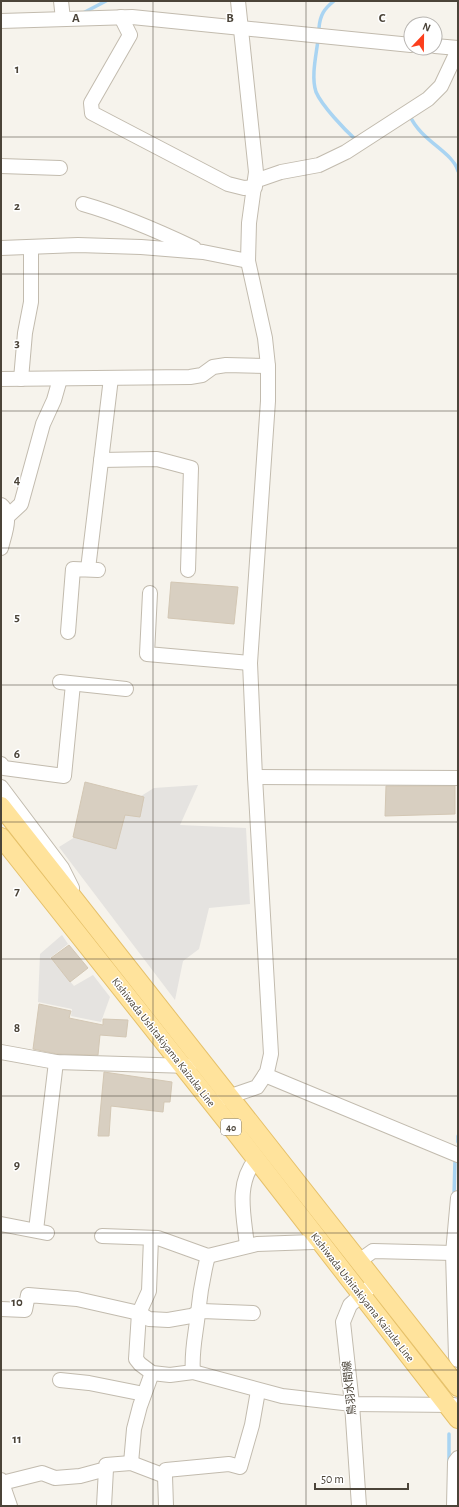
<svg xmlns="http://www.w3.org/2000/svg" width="459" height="1507" font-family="'Alegreya Sans','Noto Sans JP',sans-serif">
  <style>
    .parking { fill: #e5e3e0 }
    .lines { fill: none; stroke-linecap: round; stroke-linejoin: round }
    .stream { stroke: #a9d4f2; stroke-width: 3.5 }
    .building { fill: #d8cfc1; stroke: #d3c7b4 }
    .minor-casing { stroke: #c2bbae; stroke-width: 16 }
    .major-casing { stroke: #e6c16a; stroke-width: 20 }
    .minor { stroke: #fff; stroke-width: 14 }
    .major { stroke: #ffe39c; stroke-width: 18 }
    .grid { fill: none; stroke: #4b4439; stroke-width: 1; stroke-opacity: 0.55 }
    .labels { text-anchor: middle; stroke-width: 3; stroke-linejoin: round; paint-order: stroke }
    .shield { fill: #fff; stroke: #817c74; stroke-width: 1 }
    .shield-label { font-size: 10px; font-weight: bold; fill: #4b4439 }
    .street-label { font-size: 11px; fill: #4b4439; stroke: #fff }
    .grid-label { font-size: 13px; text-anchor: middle; font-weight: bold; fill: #4b4439; stroke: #fff; stroke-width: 3; stroke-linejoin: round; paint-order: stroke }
  </style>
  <rect width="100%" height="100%" fill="#f6f3ec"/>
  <g class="parking">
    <path d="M198 785 180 825 246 828 250 904 209 908 199 949 183 961 175 1000 59 847 154 788Z"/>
    <path d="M62 935 68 944 50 958 74 986 93 975 110 997 101 1022 71 1016 72 1009 38 1002 40 954Z"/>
  </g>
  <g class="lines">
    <g class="stream">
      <path d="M83 13 106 1"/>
      <path d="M319 28C320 15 324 9 334 1"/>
      <path d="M318 40C316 56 311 77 316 92 322 106 345 130 356 140L358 138"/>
      <path d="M408 116H410C421 141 453 152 458 171"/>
      <path d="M458 1142V1136"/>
      <path d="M454 1196 455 1160"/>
      <path d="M449 1434V1463"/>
    </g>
  </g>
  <g class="building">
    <path d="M171 582 238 587 234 624 168 618Z"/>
    <path d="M85 782 144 797 140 817 125 815 116 849 73 837Z"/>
    <path d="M386 786H455V814L385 816Z"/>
    <path d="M69 945 88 968 70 982 51 958Z"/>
    <path d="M39 1004 71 1011 69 1018 103 1025V1019L128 1020 126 1037 100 1035 98 1055 57 1054 33 1049Z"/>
    <path d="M104 1072 172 1082 170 1102H164L163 1112 111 1106 109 1136H98Z"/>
  </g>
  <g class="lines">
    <g class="minor-casing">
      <g id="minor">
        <path d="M61 1 63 19"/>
        <path d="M121 17 130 35 91 103 92 113 228 184 244 188 255 187"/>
        <path d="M1 21 132 17 411 45"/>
        <path d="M435 46 458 48"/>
        <path d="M1 166 60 168"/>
        <path d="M255 181 281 172 319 165 346 152 428 99 441 86 458 50"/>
        <path d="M83 204C122 215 158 231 194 248"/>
        <path d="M1 248 78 245 141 247 203 252 248 261"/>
        <path d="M1 379 190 377 202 375 213 367 226 365 268 366"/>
        <path d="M21 379 25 333 31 302V247"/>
        <path d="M101 460 157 459 191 468 188 570"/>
        <path d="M1 505C13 515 4 535 1 548"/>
        <path d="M8 516 21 504 43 424 54 400 60 379"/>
        <path d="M88 569 111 378"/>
        <path d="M150 593 147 654 250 663"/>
        <path d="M68 632 73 569 98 570"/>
        <path d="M60 682 126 689"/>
        <path d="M1 764 4 768 64 776 73 684"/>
        <path d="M255 777 458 778"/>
        <path d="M1 787 62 868 72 888"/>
        <path d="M1 1052 56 1062 190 1066"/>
        <path d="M265 1075 458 1155"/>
        <path d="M222 1099 257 1087 267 1072 271 1054 255 777 250 663 268 401V366L265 338 248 261 249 223 256 172 238 1"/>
        <path d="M458 1198 453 1253 456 1357 458 1360"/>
        <path d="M1 1224 47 1233"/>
        <path d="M36 1230 56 1062"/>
        <path d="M102 1236 158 1238 208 1256 257 1244 313 1242 319 1240"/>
        <path d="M151 1238 149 1291 139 1313 136 1359 140 1364 152 1373 170 1375 193 1372 282 1396 352 1404 454 1405"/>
        <path d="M247 1246C244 1215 235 1185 256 1159"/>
        <path d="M359 1261 373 1251 453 1253"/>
        <path d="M1 1309 25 1310 28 1295 77 1299 139 1313 149 1319 168 1320 191 1316 202 1311 253 1313"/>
        <path d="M193 1372C191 1352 196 1333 198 1313 200 1293 203 1275 208 1256"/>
        <path d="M60 1380 89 1383 144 1394"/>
        <path d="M131 1463 134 1429 140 1406 152 1373"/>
        <path d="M165 1476 166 1506"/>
        <path d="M1 1480 10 1506"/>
        <path d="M2 1483 42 1473 55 1478 80 1476 106 1469V1465L131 1463 165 1476 166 1470 229 1464 240 1467 252 1425 258 1391"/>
        <path d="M104 1506 106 1469"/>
        <path d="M359 1506 352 1404 343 1322 350 1305 369 1288"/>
        <path d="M454 1506 455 1462 458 1458"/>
      </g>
    </g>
    <g class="major-casing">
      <g id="major">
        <path d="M1 806 458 1387"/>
        <path d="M1 837 235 1132 458 1419"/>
      </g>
    </g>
    <use href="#minor" class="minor"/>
    <use href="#major" class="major"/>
  </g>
  <path class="grid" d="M153 1V1506M306 1V1506M1 137H458M1 274H458M1 411H458M1 548H458M1 685H458M1 822H458M1 959H458M1 1096H458M1 1233H458M1 1370H458"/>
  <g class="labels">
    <rect class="shield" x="221" y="1119" width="20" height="16" rx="3"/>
    <g class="shield-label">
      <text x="231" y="1131">40</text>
    </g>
    <g class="street-label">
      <text transform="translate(164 1042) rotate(52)" y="4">Kishiwada Ushitakiyama Kaizuka Line</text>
      <text transform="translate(363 1297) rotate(52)" y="4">Kishiwada Ushitakiyama Kaizuka Line</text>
      <text transform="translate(349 1388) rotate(-96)" y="4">鳥羽水間線</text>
    </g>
  </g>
  <g class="grid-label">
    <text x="76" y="22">A</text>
    <text x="230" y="22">B</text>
    <text x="382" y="22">C</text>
    <text x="17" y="73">1</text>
    <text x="17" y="210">2</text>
    <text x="17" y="347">3</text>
    <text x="17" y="484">4</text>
    <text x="17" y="621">5</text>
    <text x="17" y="758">6</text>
    <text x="17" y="895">7</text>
    <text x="17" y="1032">8</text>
    <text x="17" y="1169">9</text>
    <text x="17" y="1306">10</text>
    <text x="17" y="1443">11</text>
  </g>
  <rect width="459" height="1507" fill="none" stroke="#4b4439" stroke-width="4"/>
  <g transform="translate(423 36) rotate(22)"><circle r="19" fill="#ffffff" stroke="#b7b4b0"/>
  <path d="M0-3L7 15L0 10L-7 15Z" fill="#fc3f1d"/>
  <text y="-6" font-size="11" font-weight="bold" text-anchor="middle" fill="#4b4439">N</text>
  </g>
  <path d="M315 1483v6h93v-6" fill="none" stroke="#4b4439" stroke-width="2"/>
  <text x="321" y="1483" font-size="12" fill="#4b4439" stroke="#ffffff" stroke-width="3" paint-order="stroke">50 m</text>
</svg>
